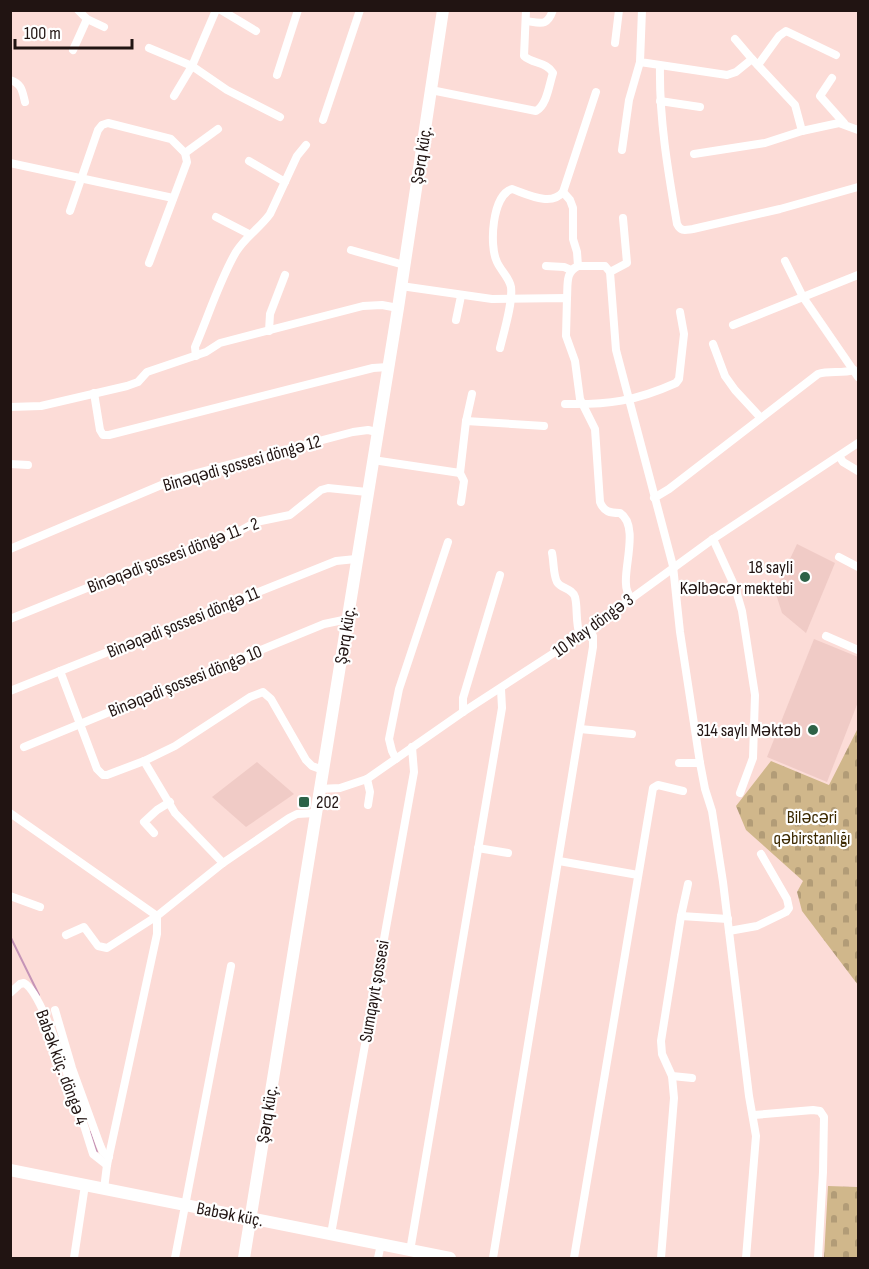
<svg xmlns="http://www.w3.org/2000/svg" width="869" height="1269" font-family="'Sofia Sans Condensed',sans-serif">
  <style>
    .built { fill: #f0cbc6 }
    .cemetery { fill: url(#cemetery-stones) }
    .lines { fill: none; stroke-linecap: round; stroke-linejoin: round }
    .stream { stroke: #c594b7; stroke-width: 2 }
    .street { stroke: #fff; stroke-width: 8 }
    .secondary { stroke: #fff; stroke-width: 12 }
    .poi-dot { fill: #2d6247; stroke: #fff; stroke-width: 2 }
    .labels { text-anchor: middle; stroke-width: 4.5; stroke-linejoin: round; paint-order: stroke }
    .street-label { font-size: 18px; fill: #211412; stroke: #fff }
    .poi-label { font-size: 18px; fill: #211412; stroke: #fff; text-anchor: end }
    .park-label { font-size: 18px; fill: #3c2900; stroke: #fff }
  </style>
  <defs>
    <pattern id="cemetery-stones" width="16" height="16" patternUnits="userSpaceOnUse" patternTransform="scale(1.5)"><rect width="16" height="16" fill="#d0b78b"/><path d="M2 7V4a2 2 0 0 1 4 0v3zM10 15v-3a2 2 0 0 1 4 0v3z" fill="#b29c77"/></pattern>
  </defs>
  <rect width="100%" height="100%" fill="#fcdcd7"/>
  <g class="built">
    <path d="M797 544 835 563 806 633 782 613 775 591Z"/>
    <path d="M814 639 858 657V702L827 782 767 757Z"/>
    <path d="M257 762 294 794 246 827 212 797Z"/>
  </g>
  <g class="cemetery">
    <path d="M858 728V985L802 911 797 892 803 881 746 830 736 806 771 761 829 785Z"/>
    <path d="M858 1105V1258H824L828 1186 857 1187Z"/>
  </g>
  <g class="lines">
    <g class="stream">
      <path d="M10 936 39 995"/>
      <path d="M90 1132 97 1152"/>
    </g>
    <g class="street">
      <path d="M221 10 256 31"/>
      <path d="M642 10 640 62 727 75 736 72 752 59 795 105 802 131 839 123 858 130"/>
      <path d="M87 19 104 27"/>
      <path d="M526 21C541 23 547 27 553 10"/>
      <path d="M735 39 752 59"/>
      <path d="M615 43 619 10"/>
      <path d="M149 48 192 66 227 90 280 117"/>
      <path d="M73 50 87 19 78 10"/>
      <path d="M758 65 779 36 786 31 836 55"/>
      <path d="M660 66C659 119 668 171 677 224 681 232 685 230 693 229L780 209 858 187"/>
      <path d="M277 75 298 10"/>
      <path d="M832 78 820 96 844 123"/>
      <path d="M10 80C22 84 22 90 25 102"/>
      <path d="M431 90 536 111C547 105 549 85 553 73 547 62 533 64 524 56L526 10"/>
      <path d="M174 96 192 66 216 10"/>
      <path d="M660 101 700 107"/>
      <path d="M323 120 360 10"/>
      <path d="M622 150 629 100 640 62"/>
      <path d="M185 153 218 129"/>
      <path d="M694 154 765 143 802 131"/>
      <path d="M249 161 285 182"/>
      <path d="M10 163 173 198"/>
      <path d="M563 192 570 200 573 208V239L577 252 578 266H605L610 272 616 350 673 566 680 632 700 763 705 789 712 811 723 882 749 1096 756 1136 746 1258"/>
      <path d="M70 211 98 130 102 125 108 123 171 139 185 153 187 162 149 263"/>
      <path d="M216 217 249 234"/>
      <path d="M351 250 404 265"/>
      <path d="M785 261 803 297 858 377"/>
      <path d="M546 266 564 267 571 270"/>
      <path d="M610 272 627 263 623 218"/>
      <path d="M401 286 492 299 567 298 566 336 575 361 580 399 595 429 600 502C604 512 610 513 620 513 639 525 624 566 626 584 626 589 628 594 631 598"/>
      <path d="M567 298C568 285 565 272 578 266"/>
      <path d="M456 320 461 296"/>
      <path d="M733 325 858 275"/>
      <path d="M269 331 270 314 285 275"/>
      <path d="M713 344 725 376 735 390 760 417"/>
      <path d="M500 348C504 331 513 303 511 287 509 277 501 271 497 262 489 246 492 195 512 189 527 194 551 207 563 192L596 92"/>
      <path d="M196 356 195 347C208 317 220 279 236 252 245 237 260 228 270 214L297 156 306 145"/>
      <path d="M94 393 100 430 103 435H109L373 368 388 367"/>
      <path d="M565 404C608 405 636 401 676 383L679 379 684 334 680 312"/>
      <path d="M10 407 41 406 127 386 138 382 147 372 206 352 220 343 363 306 382 305 398 308"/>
      <path d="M466 421 472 394"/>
      <path d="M839 456 843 462 858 471"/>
      <path d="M373 460 460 473 466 421 544 426"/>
      <path d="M10 464 28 465"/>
      <path d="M460 473 464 481 461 502"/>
      <path d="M654 498 669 489 818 374C829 370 842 374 854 370"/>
      <path d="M713 539 735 587 742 611 755 695 753 758 740 793"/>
      <path d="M10 549 178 478 353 432 368 430 377 432"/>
      <path d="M552 553C554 562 553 574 557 582 561 589 572 588 575 597 578 609 575 621 580 636"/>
      <path d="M839 557 858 567"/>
      <path d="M10 619 144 565 238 532 256 522 290 515 321 490 328 488 367 492"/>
      <path d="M826 636 858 650"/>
      <path d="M60 671 97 769 103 775H107L144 761 175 746 250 697 263 692 271 699 306 760 312 766 323 770"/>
      <path d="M10 691 336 561 356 559"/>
      <path d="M463 712V698L500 575"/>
      <path d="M580 729 632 734"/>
      <path d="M24 747 324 624 348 619"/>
      <path d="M396 759 392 751 389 739 399 689 448 542"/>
      <path d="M144 761 175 813 223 863"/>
      <path d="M679 763H700"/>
      <path d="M367 779 370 792 368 805"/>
      <path d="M319 789 340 788 367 779 463 712 580 636 713 539 858 443"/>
      <path d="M10 813 157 916 223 863 289 818 297 814 315 813"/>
      <path d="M154 833 144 822 157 810 170 802"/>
      <path d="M478 848 508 853"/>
      <path d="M559 861 638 875"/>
      <path d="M10 896 40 907"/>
      <path d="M681 916 688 884"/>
      <path d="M729 931 757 926 786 912 789 908 787 899 761 854"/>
      <path d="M66 935 84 927 98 946 107 948 157 916V934L107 1165 104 1189"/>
      <path d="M10 993 20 984 24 983C46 994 83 1124 93 1154L107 1165"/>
      <path d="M55 1010 72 1068 100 1145 103 1152 109 1157"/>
      <path d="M672 1076 692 1078"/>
      <path d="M754 1115 813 1110 820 1111 824 1117 823 1172 818 1258"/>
      <path d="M331 1234 414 772 412 747"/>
      <path d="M410 1251 502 708 501 689"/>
      <path d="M74 1258 85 1185"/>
      <path d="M175 1258 231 966"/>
      <path d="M378 1258 381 1244"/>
      <path d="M493 1258 593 647V636L590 629"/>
      <path d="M574 1258 653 788 658 785 683 791"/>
      <path d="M661 1258 674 1098 672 1076 662 1054 661 1041 681 916 728 919"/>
    </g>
    <g class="secondary">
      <path d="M10 1170 450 1258"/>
      <path d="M244 1258 398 308 443 10"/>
    </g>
  </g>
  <g class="poi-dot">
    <circle cx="805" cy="577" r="6"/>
    <circle cx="813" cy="730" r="6"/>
    <rect x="298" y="796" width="12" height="12" rx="3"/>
  </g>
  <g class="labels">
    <g class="street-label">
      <text transform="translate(421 155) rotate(-81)" y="6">Şərq küç.</text>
      <text transform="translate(242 463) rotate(-16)" y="6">Binəqədi şossesi döngə 12</text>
      <text transform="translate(173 555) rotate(-21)" y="6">Binəqədi şossesi döngə 11 - 2</text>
      <text transform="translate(183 622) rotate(-22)" y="6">Binəqədi şossesi döngə 11</text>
      <text transform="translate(593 625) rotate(-36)" y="6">10 May döngə 3</text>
      <text transform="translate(345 635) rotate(-81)" y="6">Şərq küç.</text>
      <text transform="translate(185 681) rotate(-22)" y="6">Binəqədi şossesi döngə 10</text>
      <text transform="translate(374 991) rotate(-80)" y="6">Sumqayıt şossesi</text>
      <text transform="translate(62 1067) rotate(70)" y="6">Babək küç. döngə 4</text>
      <text transform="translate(267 1114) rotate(-81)" y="6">Şərq küç.</text>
      <text transform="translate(230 1214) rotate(11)" y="6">Babək küç.</text>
    </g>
    <g class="poi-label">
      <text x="793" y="573">18 sayli<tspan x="793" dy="21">Kəlbəcər mektebi</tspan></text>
      <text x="801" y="736">314 saylı Məktəb</text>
      <text x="316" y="808" text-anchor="start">202</text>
    </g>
    <g class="park-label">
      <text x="812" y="823">Biləcəri<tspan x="812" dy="21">qəbirstanlığı</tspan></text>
    </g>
  </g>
  <rect width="869" height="1269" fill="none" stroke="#211412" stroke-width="24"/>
  <path d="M15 39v9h117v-9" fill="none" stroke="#211412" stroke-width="3"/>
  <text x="24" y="39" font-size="18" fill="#211412" stroke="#ffffff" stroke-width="4.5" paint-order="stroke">100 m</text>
</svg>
